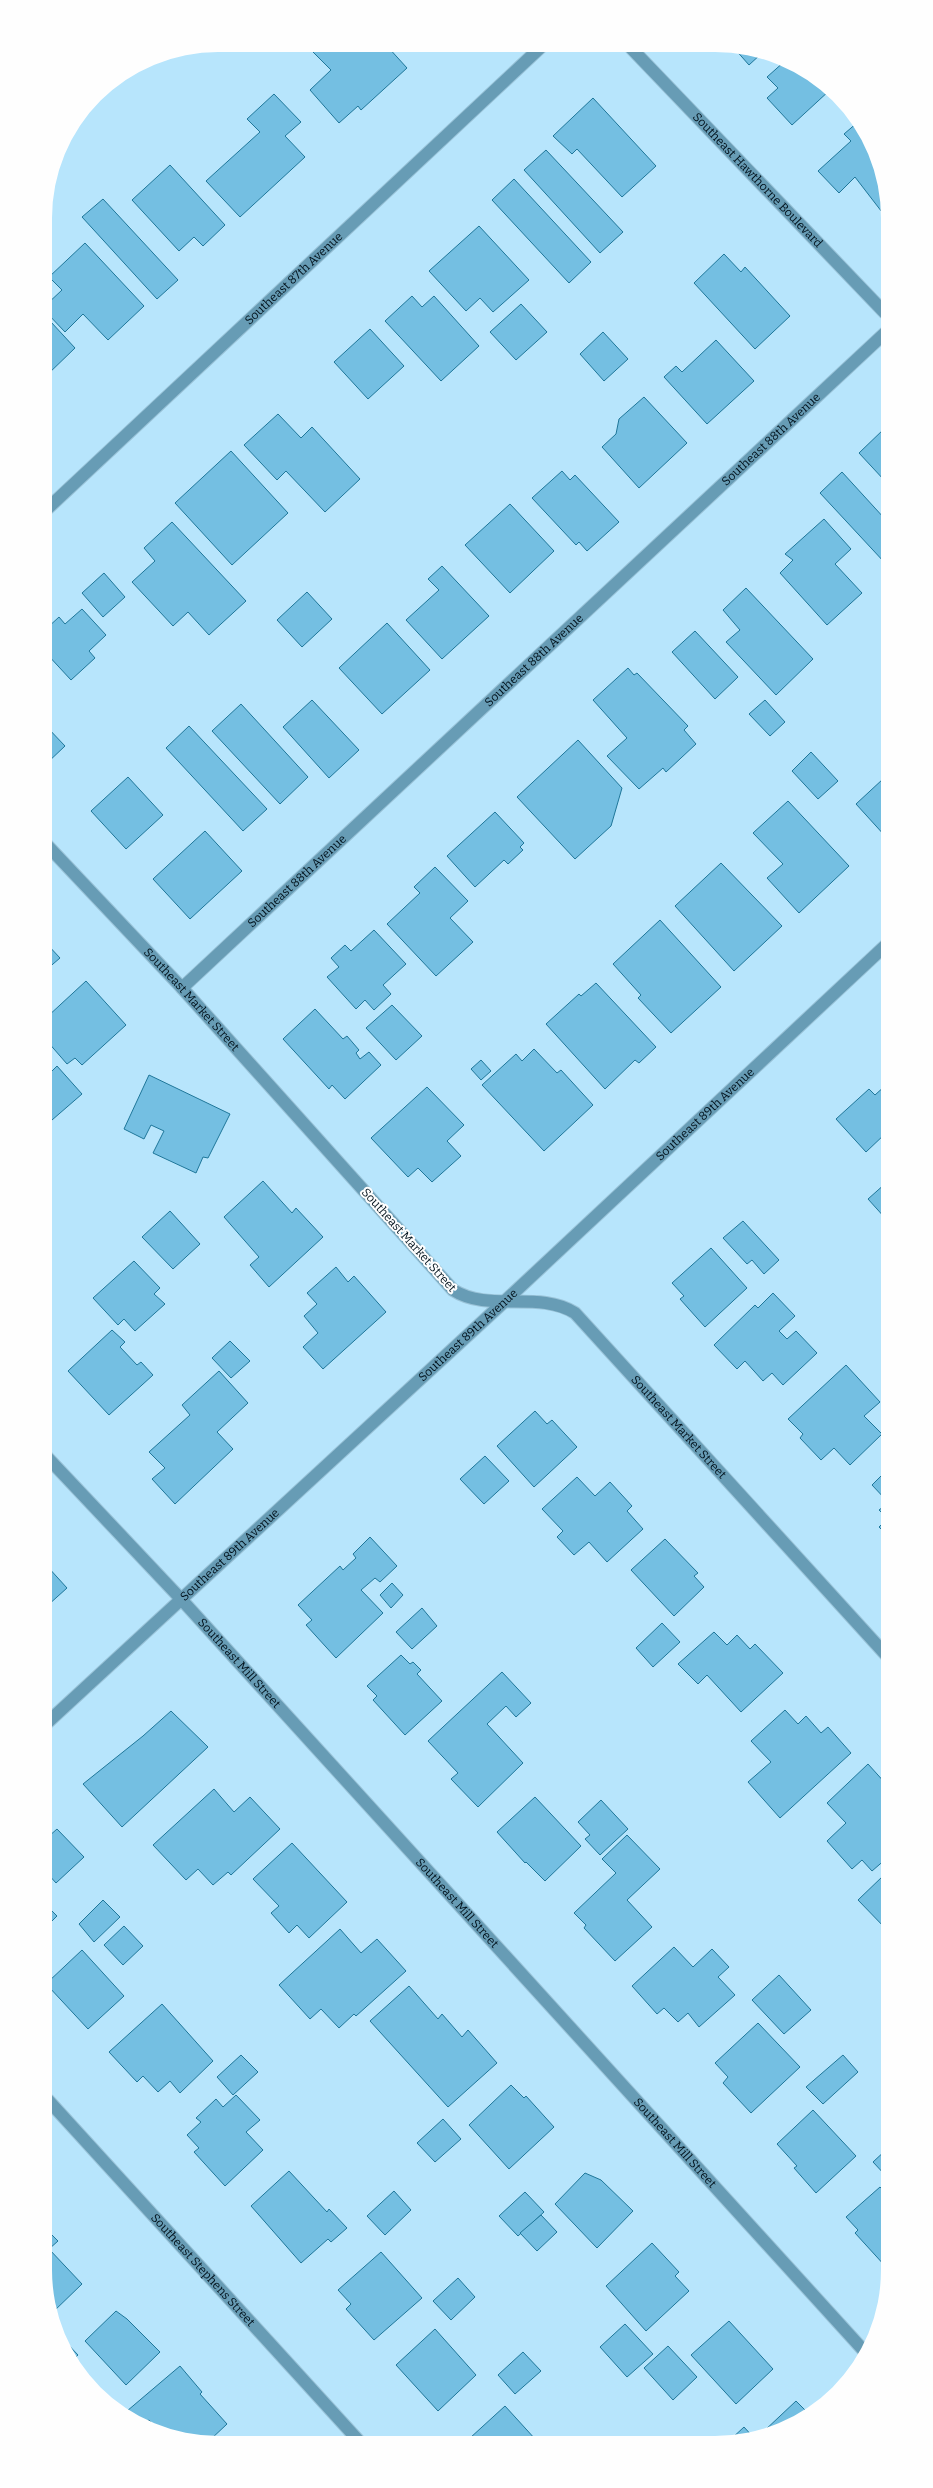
<svg xmlns="http://www.w3.org/2000/svg" width="933" height="2488" font-family="Bitter,serif">
  <style>
    .building { fill: #74bfe2; stroke: #1f779a }
    .lines { fill: none; stroke-linecap: round; stroke-linejoin: round }
    .minor-casing { stroke: #9ac3d8; stroke-width: 14 }
    .minor { stroke: #679cb5; stroke-width: 12 }
    .labels { text-anchor: middle; stroke-width: 4; stroke-linejoin: round; paint-order: stroke }
    .street-label { font-size: 12px; fill: #00111b; stroke: #fefefe }
  </style>
  <rect width="100%" height="100%" fill="#b7e5fc"/>
  <g class="building">
    <path d="M307 46H387L407 68 361 110 358 106 339 123 310 90 331 70Z"/>
    <path d="M734 48H749L762 53 749 65Z"/>
    <path d="M785 61 792 63 830 90 792 125 767 98 778 88 767 77Z"/>
    <path d="M274 94 301 122 285 136 305 157 240 217 206 181 260 132 247 119Z"/>
    <path d="M593 98 656 166 622 197 577 149 572 154 553 136Z"/>
    <path d="M858 122 865 132 885 184V216L855 177 839 193 818 171 851 141 844 134Z"/>
    <path d="M546 150 623 232 600 253 524 170Z"/>
    <path d="M170 165 225 225 203 246 194 237 179 251 132 200Z"/>
    <path d="M514 179 591 262 569 283 492 200Z"/>
    <path d="M103 199 178 280 157 299 82 217Z"/>
    <path d="M479 226 529 280 493 312 480 298 466 311 429 271Z"/>
    <path d="M85 243 144 306 108 340 83 314 65 332 46 312V305L62 290 49 277Z"/>
    <path d="M724 254 741 272 745 267 790 316 755 349 694 283Z"/>
    <path d="M412 296 422 307 434 296 479 346 441 381 385 321Z"/>
    <path d="M521 304 547 332 516 360 490 332Z"/>
    <path d="M51 322 75 348 46 376V327Z"/>
    <path d="M370 329 404 366 368 399 334 362Z"/>
    <path d="M603 332 628 359 604 381 580 354Z"/>
    <path d="M716 340 754 381 707 424 664 377 676 366 682 372Z"/>
    <path d="M644 397 687 443 639 488 602 447 616 434 619 419Z"/>
    <path d="M278 414 301 438 312 427 360 479 325 512 286 471 277 480 244 445Z"/>
    <path d="M885 428V481L859 453Z"/>
    <path d="M231 451 288 513 232 565 175 503Z"/>
    <path d="M562 471 570 480 575 475 619 522 587 551 579 542 576 545 532 498Z"/>
    <path d="M842 472 885 519V563L820 493Z"/>
    <path d="M510 504 554 551 510 593 465 545Z"/>
    <path d="M824 519 851 549 835 564 862 593 827 625 780 573 793 560 785 554Z"/>
    <path d="M172 522 246 601 209 635 188 612 173 626 132 582 155 561 144 548Z"/>
    <path d="M442 566 489 616 442 659 406 620 439 590 428 579Z"/>
    <path d="M104 573 125 597 103 617 82 593Z"/>
    <path d="M746 588 813 659 776 695 726 642 740 630 723 610Z"/>
    <path d="M307 592 332 619 302 647 277 620Z"/>
    <path d="M82 609 106 635 89 651 95 658 71 680 46 653V629L59 617 65 624Z"/>
    <path d="M387 623 430 670 382 714 339 668Z"/>
    <path d="M695 631 738 677 715 699 672 652Z"/>
    <path d="M628 668 634 675 637 673 688 726 684 730 696 744 666 772 663 768 639 789 607 756 627 738 593 700Z"/>
    <path d="M312 700 359 750 329 778 283 727Z"/>
    <path d="M765 700 785 722 770 736 749 714Z"/>
    <path d="M241 704 308 777 280 804 212 731Z"/>
    <path d="M46 726 65 746 46 764Z"/>
    <path d="M189 726 267 809 243 831 166 748Z"/>
    <path d="M578 740 622 788 611 826 575 859 517 797Z"/>
    <path d="M811 752 838 781 818 799 792 771Z"/>
    <path d="M128 777 163 815 126 849 91 811Z"/>
    <path d="M883 779 885 783 886 837 856 804Z"/>
    <path d="M788 801 849 866 799 913 767 878 783 864 753 833Z"/>
    <path d="M495 812 524 843 520 847 523 850 508 864 504 860 475 887 447 856Z"/>
    <path d="M205 831 242 871 190 919 153 879Z"/>
    <path d="M721 863 782 926 734 971 675 906Z"/>
    <path d="M435 867 468 901 450 918 473 942 436 976 387 924 420 893 414 887Z"/>
    <path d="M660 920 721 987 671 1033 638 998 641 995 613 964Z"/>
    <path d="M374 930 406 964 383 985 391 994 374 1010 365 1000 356 1009 327 977 339 967 331 958 345 945 351 951Z"/>
    <path d="M46 943 60 958 46 970Z"/>
    <path d="M86 981 126 1025 82 1065 75 1058 67 1064 47 1041V1034L50 1030 47 1027V1017Z"/>
    <path d="M596 983 656 1047 639 1063 635 1060 605 1089 546 1024 579 994 581 996Z"/>
    <path d="M392 1005 422 1036 396 1060 366 1028Z"/>
    <path d="M315 1009 343 1039 347 1036 359 1050 356 1053 360 1059 369 1052 381 1065 345 1099 332 1085 329 1089 283 1039Z"/>
    <path d="M534 1049 557 1073 561 1070 593 1105 544 1151 482 1085 516 1054 522 1061Z"/>
    <path d="M481 1060 491 1071 481 1080 471 1069Z"/>
    <path d="M57 1066 82 1094 52 1120 47 1114V1076Z"/>
    <path d="M149 1075 230 1114 208 1158 203 1157 196 1173 153 1153 164 1131 151 1125 144 1139 124 1129Z"/>
    <path d="M886 1085V1133L866 1152 836 1119 869 1089 875 1095Z"/>
    <path d="M427 1087 464 1125 447 1141 461 1156 432 1182 418 1168 408 1177 371 1138Z"/>
    <path d="M263 1181 292 1213 296 1208 323 1237 269 1287 250 1265 259 1257 224 1217Z"/>
    <path d="M886 1183V1219L868 1199Z"/>
    <path d="M170 1211 200 1244 173 1269 142 1237Z"/>
    <path d="M743 1221 779 1260 764 1274 752 1260 747 1264 723 1238Z"/>
    <path d="M711 1248 747 1288 705 1327 680 1299 684 1296 672 1283Z"/>
    <path d="M134 1261 160 1288 154 1294 165 1304 135 1331 124 1319 118 1325 93 1298Z"/>
    <path d="M336 1267 348 1282 354 1276 386 1312 323 1369 303 1347 318 1333 304 1316 317 1304 307 1293Z"/>
    <path d="M773 1293 795 1316 779 1331 787 1339 796 1331 817 1353 783 1385 772 1373 763 1381 745 1361 737 1369 714 1345 755 1305 758 1308Z"/>
    <path d="M112 1330 125 1342 120 1347 137 1365 141 1362 153 1375 109 1415 68 1371Z"/>
    <path d="M230 1341 250 1361 231 1378 212 1358Z"/>
    <path d="M846 1365 880 1402 864 1416 882 1434 850 1465 834 1448 821 1460 800 1438 803 1434 788 1419Z"/>
    <path d="M219 1371 248 1403 217 1432 233 1449 175 1504 152 1479 165 1468 149 1452 190 1415 182 1405Z"/>
    <path d="M535 1411 547 1424 552 1420 577 1447 534 1487 497 1446Z"/>
    <path d="M485 1456 509 1481 484 1504 460 1479Z"/>
    <path d="M886 1471 887 1501 872 1485Z"/>
    <path d="M577 1477 595 1496 610 1482 632 1506 627 1511 643 1529 607 1562 589 1542 574 1555 557 1537 563 1531 542 1509Z"/>
    <path d="M887 1504V1518L879 1510Z"/>
    <path d="M887 1519V1535L879 1527Z"/>
    <path d="M370 1537 397 1566 380 1582 375 1578 361 1590 383 1613 336 1658 306 1625 312 1620 298 1605 340 1566 343 1570 356 1558 353 1554Z"/>
    <path d="M665 1539 698 1573 694 1576 704 1587 674 1616 631 1570Z"/>
    <path d="M47 1566 67 1588 47 1606Z"/>
    <path d="M392 1583 403 1595 391 1608 380 1595Z"/>
    <path d="M422 1608 437 1626 412 1649 396 1632Z"/>
    <path d="M662 1623 680 1642 653 1667 636 1648Z"/>
    <path d="M714 1632 727 1645 737 1635 750 1649 755 1644 783 1673 741 1712 707 1675 698 1684 678 1664Z"/>
    <path d="M401 1655 410 1664 413 1662 421 1670 417 1674 442 1701 405 1735 373 1700 377 1696 367 1686Z"/>
    <path d="M502 1672 531 1703 516 1717 506 1706 487 1724 523 1763 478 1807 451 1779 458 1773 428 1741Z"/>
    <path d="M785 1710 798 1724 806 1716 821 1733 828 1727 851 1753 780 1818 748 1782 771 1762 751 1741Z"/>
    <path d="M171 1711 208 1747 122 1827 83 1784 143 1736Z"/>
    <path d="M868 1764 887 1785V1858L872 1871 862 1860 852 1869 827 1841 846 1823 827 1803Z"/>
    <path d="M214 1789 234 1812 250 1797 280 1829 231 1875 228 1872 213 1885 198 1869 186 1880 153 1845Z"/>
    <path d="M535 1797 581 1846 545 1881 526 1862 525 1863 497 1832Z"/>
    <path d="M601 1800 628 1829 600 1855 585 1839 590 1835 578 1822Z"/>
    <path d="M57 1829 84 1857 56 1883 48 1874V1837Z"/>
    <path d="M627 1835 660 1869 627 1900 652 1927 615 1961 584 1928 586 1925 574 1913 616 1873 602 1859Z"/>
    <path d="M292 1843 347 1902 309 1938 297 1925 289 1933 271 1913 279 1906 253 1879Z"/>
    <path d="M883 1876 887 1880V1930L858 1900Z"/>
    <path d="M103 1900 120 1917 94 1942 79 1924Z"/>
    <path d="M48 1907 57 1916 48 1925Z"/>
    <path d="M124 1926 143 1946 123 1965 104 1945Z"/>
    <path d="M340 1929 361 1953 377 1939 406 1971 356 2016 354 2014 339 2028 321 2009 310 2019 279 1985Z"/>
    <path d="M674 1947 693 1967 712 1949 729 1967 718 1977 735 1995 699 2027 688 2013 678 2022 664 2008 657 2014 632 1986Z"/>
    <path d="M82 1950 124 1996 88 2029 48 1986V1982Z"/>
    <path d="M779 1975 811 2010 784 2034 752 2000Z"/>
    <path d="M409 1986 438 2019 442 2014 462 2037 468 2030 497 2063 448 2107 370 2021Z"/>
    <path d="M162 2004 213 2061 180 2093 170 2081 158 2092 143 2076 137 2082 109 2052Z"/>
    <path d="M758 2023 800 2067 751 2113 723 2083 728 2077 715 2063Z"/>
    <path d="M241 2055 258 2072 233 2095 217 2077Z"/>
    <path d="M843 2055 858 2072 823 2104 806 2087Z"/>
    <path d="M511 2085 524 2098 526 2096 554 2127 509 2169 469 2125Z"/>
    <path d="M236 2095 260 2120 246 2132 263 2150 225 2186 194 2152 199 2148 187 2135 201 2122 196 2118 216 2099 223 2107Z"/>
    <path d="M813 2110 856 2156 816 2193 794 2168 797 2166 777 2144Z"/>
    <path d="M443 2119 461 2139 435 2162 417 2143Z"/>
    <path d="M887 2149V2177L873 2162Z"/>
    <path d="M289 2171 327 2212 329 2209 347 2228 331 2242 328 2239 301 2263 251 2206Z"/>
    <path d="M585 2173 601 2180 633 2211 597 2248 555 2204Z"/>
    <path d="M880 2187 888 2195 886 2267 855 2233 858 2230 846 2217Z"/>
    <path d="M394 2191 411 2210 385 2235 367 2216Z"/>
    <path d="M525 2192 544 2212 518 2236 499 2216Z"/>
    <path d="M541 2215 557 2232 537 2251 520 2233Z"/>
    <path d="M48 2231 58 2241 49 2249 82 2284 52 2313 48 2304Z"/>
    <path d="M652 2243 679 2272 675 2276 689 2291 646 2331 606 2286Z"/>
    <path d="M381 2252 422 2298 374 2340 346 2309 351 2304 338 2290Z"/>
    <path d="M458 2278 475 2297 451 2320 433 2301Z"/>
    <path d="M116 2311 127 2319 160 2352 126 2385 85 2341Z"/>
    <path d="M729 2321 773 2369 736 2404 691 2355Z"/>
    <path d="M625 2324 653 2354 627 2377 600 2347Z"/>
    <path d="M435 2329 476 2375 438 2411 396 2365Z"/>
    <path d="M60 2336 78 2355 72 2361 68 2356Z"/>
    <path d="M668 2346 697 2377 673 2400 644 2368Z"/>
    <path d="M523 2352 541 2371 515 2394 498 2375Z"/>
    <path d="M180 2366 202 2392 200 2394 227 2424 210 2440H184L160 2431 149 2420 141 2425 127 2411Z"/>
    <path d="M796 2401 807 2412 811 2409 812 2411 802 2420 764 2434 763 2432Z"/>
    <path d="M505 2406 536 2440H471L470 2438Z"/>
    <path d="M744 2427 754 2438 730 2440Z"/>
  </g>
  <g class="lines">
    <g class="minor-casing">
      <g id="minor">
        <path id="s1" d="M631 48 885 313"/>
        <path id="s2" d="M46 510 541 47"/>
        <path id="s3" d="M46 844 182 988 453 1290C489 1313 539 1290 575 1313L887 1656"/>
        <path id="s4" d="M182 988 885 333"/>
        <path id="s5" d="M47 1457 181 1599 865 2352"/>
        <path id="s6" d="M48 1722 505 1301 886 945"/>
        <path id="s7" d="M48 2100 358 2440"/>
      </g>
    </g>
    <use href="#minor" class="minor"/>
  </g>
  <g class="labels">
    <g class="street-label">
      <text dy="4" stroke="none"><textPath href="#s1" startOffset="183">Southeast Hawthorne Boulevard</textPath></text>
      <text dy="4" stroke="none"><textPath href="#s2" startOffset="339">Southeast 87th Avenue</textPath></text>
      <text dy="4" stroke="none"><textPath href="#s4" startOffset="805">Southeast 88th Avenue</textPath></text>
      <text dy="4" stroke="none"><textPath href="#s4" startOffset="481">Southeast 88th Avenue</textPath></text>
      <text dy="4" stroke="none"><textPath href="#s4" startOffset="157">Southeast 88th Avenue</textPath></text>
      <text dy="4" stroke="none"><textPath href="#s3" startOffset="213">Southeast Market Street</textPath></text>
      <text dy="4" stroke="none"><textPath href="#s6" startOffset="895">Southeast 89th Avenue</textPath></text>
      <text transform="translate(409 1240) rotate(48)" y="4">Southeast Market Street</text>
      <text dy="4" stroke="none"><textPath href="#s6" startOffset="571">Southeast 89th Avenue</textPath></text>
      <text dy="4" stroke="none"><textPath href="#s3" startOffset="884">Southeast Market Street</textPath></text>
      <text dy="4" stroke="none"><textPath href="#s6" startOffset="247">Southeast 89th Avenue</textPath></text>
      <text dy="4" stroke="none"><textPath href="#s5" startOffset="282">Southeast Mill Street</textPath></text>
      <text dy="4" stroke="none"><textPath href="#s5" startOffset="606">Southeast Mill Street</textPath></text>
      <text dy="4" stroke="none"><textPath href="#s5" startOffset="930">Southeast Mill Street</textPath></text>
      <text dy="4" stroke="none"><textPath href="#s7" startOffset="230">Southeast Stephens Street</textPath></text>
    </g>
  </g>
  <path d="M0 0H933V2488H0ZM218 52H715A166 166 0 0 1 881 218V2270A166 166 0 0 1 715 2436H218A166 166 0 0 1 52 2270V218A166 166 0 0 1 218 52Z" fill="#fefefe" fill-rule="evenodd"/>
</svg>
